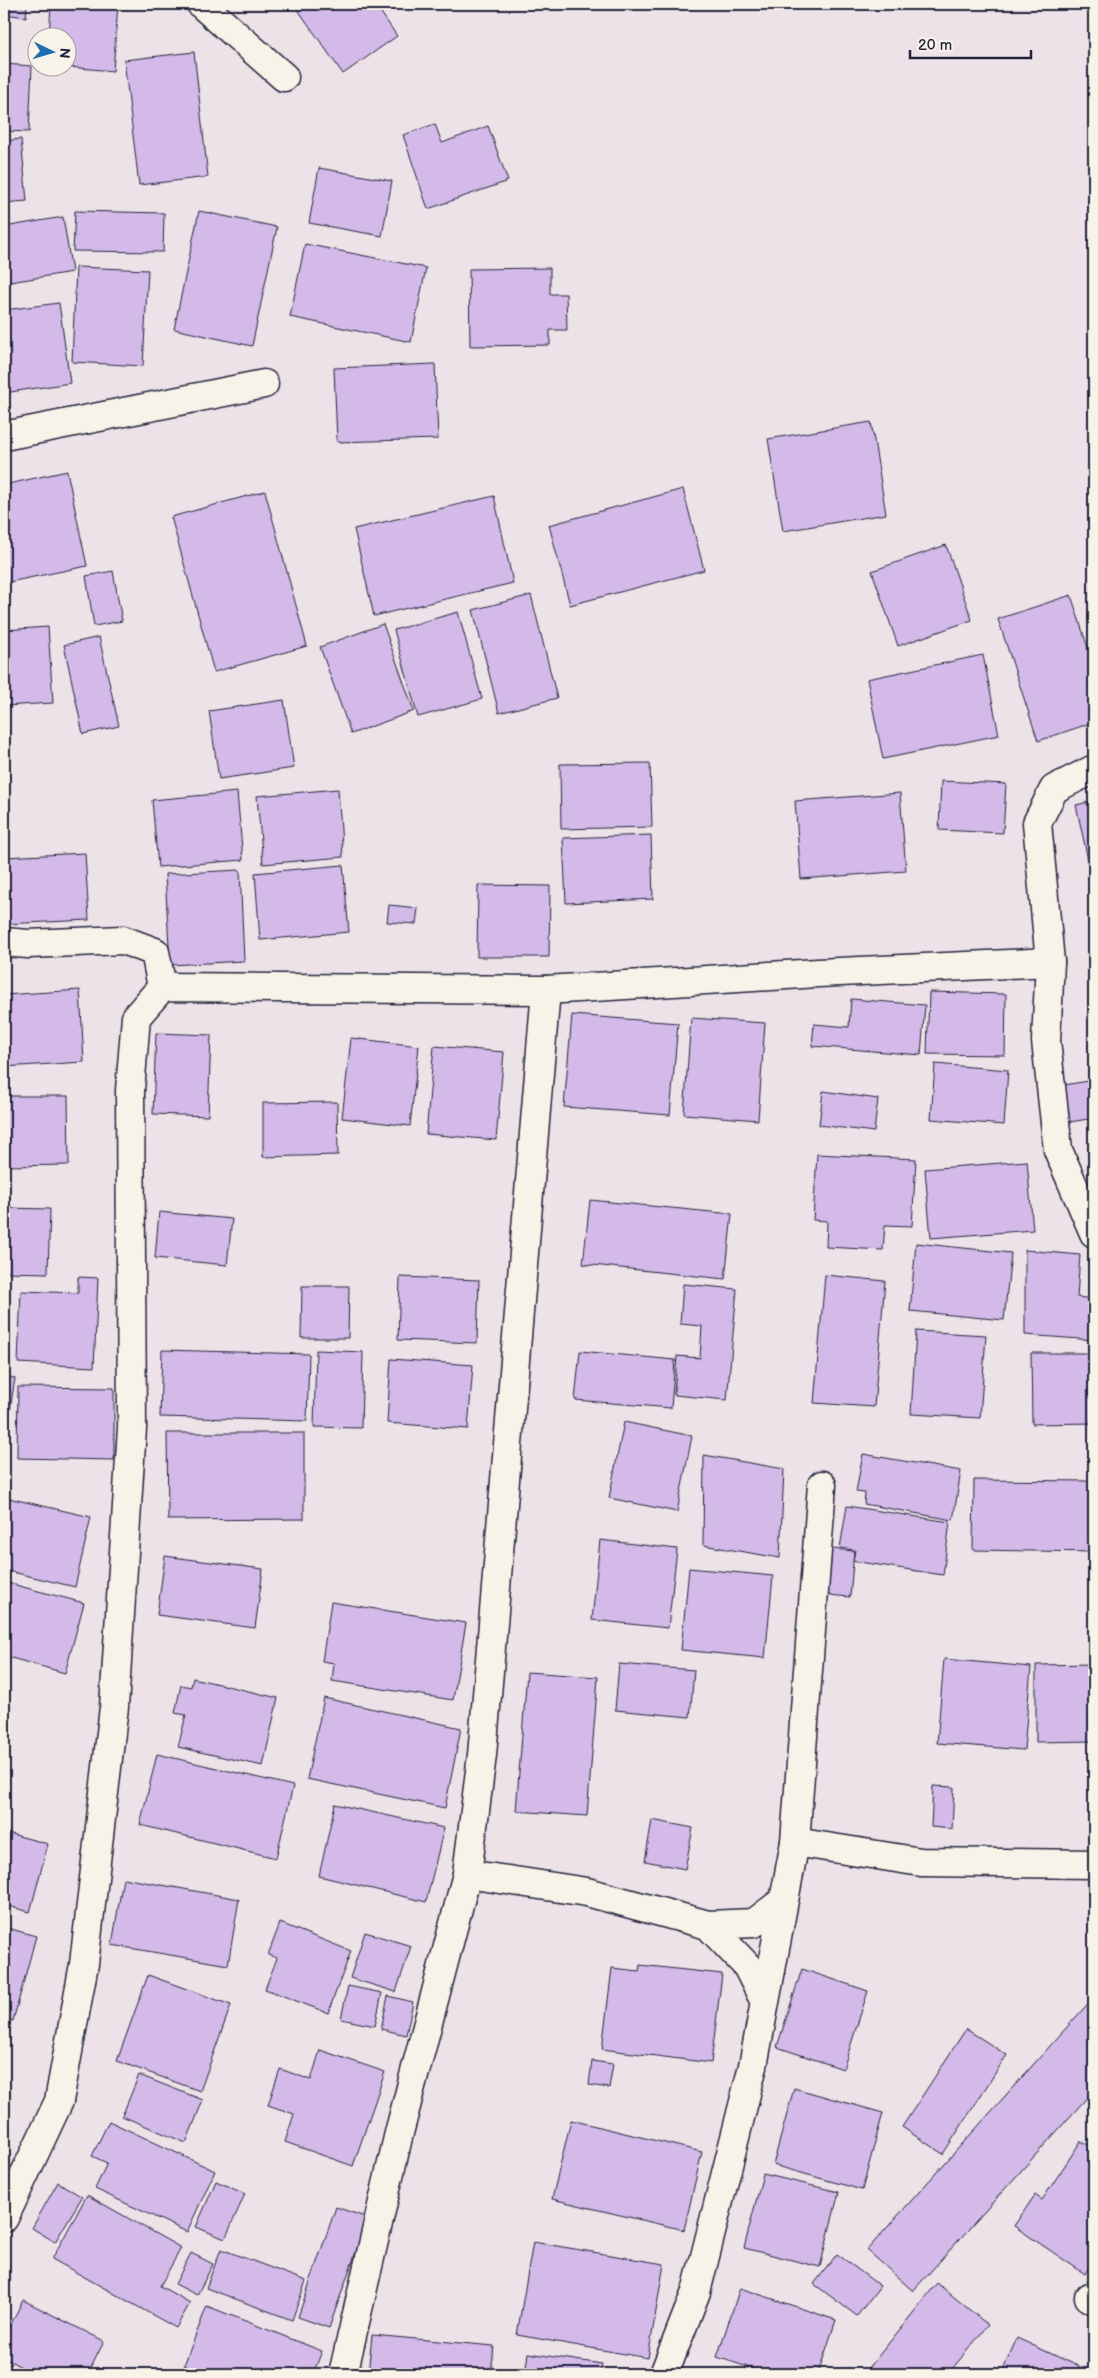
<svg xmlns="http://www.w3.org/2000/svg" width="1098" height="2378" font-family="'Balsamiq Sans',sans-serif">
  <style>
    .building { fill: #d3bae9; stroke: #22223b }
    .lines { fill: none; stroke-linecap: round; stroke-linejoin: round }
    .minor-casing { stroke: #22223b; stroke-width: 31 }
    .minor { stroke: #f7f3e8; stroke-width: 28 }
  </style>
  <rect width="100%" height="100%" fill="#ece2e8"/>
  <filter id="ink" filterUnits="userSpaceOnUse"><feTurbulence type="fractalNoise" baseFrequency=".02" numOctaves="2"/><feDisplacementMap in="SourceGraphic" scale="10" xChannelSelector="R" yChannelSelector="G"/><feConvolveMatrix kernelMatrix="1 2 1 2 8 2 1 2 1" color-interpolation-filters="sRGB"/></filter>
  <g filter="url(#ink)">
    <g class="building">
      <path d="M4 4H27L26 17 4 14Z"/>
      <path d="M51 4H118L113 71 68 67V38H49Z"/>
      <path d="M294 4H375L397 36 343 74Z"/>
      <path d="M194 52 208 177 139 185 124 60Z"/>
      <path d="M4 64 32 66 29 132 4 131Z"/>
      <path d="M435 124 442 143 488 126 508 181 428 209 403 135Z"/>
      <path d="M21 139 27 201 4 203V141Z"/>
      <path d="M319 168 392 181 382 236 309 223Z"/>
      <path d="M75 211 164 213 163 252 73 251Z"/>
      <path d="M199 211 277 227 252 346 174 329Z"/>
      <path d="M63 217 72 272 4 283V227Z"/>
      <path d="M305 244 426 268 411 342 290 317Z"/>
      <path d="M76 267 148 270 143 366 72 362Z"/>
      <path d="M550 268V294H566L567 330H550V345L470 346 469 269Z"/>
      <path d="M59 303 70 383 4 393V310Z"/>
      <path d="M435 364 438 439 337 442 334 368Z"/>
      <path d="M871 422 886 514 783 531 768 439Z"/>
      <path d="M67 471 87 566 4 583V485Z"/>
      <path d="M683 489 704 570 570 605 549 525Z"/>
      <path d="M265 491 307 646 214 672 171 517Z"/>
      <path d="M494 496 513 583 374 616 354 529Z"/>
      <path d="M946 545 972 620 898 646 872 571Z"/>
      <path d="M113 571 122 621 94 626 86 576Z"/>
      <path d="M531 595 557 698 499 713 473 610Z"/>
      <path d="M1071 595 1094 667V722L1038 741 998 619Z"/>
      <path d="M458 612 482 699 418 717 394 630Z"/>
      <path d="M383 624 414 711 351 734 320 647Z"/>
      <path d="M48 627 53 703 4 706V630Z"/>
      <path d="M99 637 119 726 83 734 64 645Z"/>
      <path d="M983 655 999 735 883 759 867 679Z"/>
      <path d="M284 700 294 768 219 779 209 711Z"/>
      <path d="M650 763 652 827 561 829 560 764Z"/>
      <path d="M4 774H8L6 848H4Z"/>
      <path d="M941 781 1006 784 1003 833 939 830Z"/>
      <path d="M338 789 343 857 263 864 257 796Z"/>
      <path d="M237 792 243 860 158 867 152 800Z"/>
      <path d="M900 793 906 871 801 879 795 801Z"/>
      <path d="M1094 801V868L1090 869 1076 805Z"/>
      <path d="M651 835 653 899 566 903 563 838Z"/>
      <path d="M85 853 89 920 4 924V857Z"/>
      <path d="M343 865 349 932 260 940 255 873Z"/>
      <path d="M240 870 244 961 170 965 165 874Z"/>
      <path d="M478 885 550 886 549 957H477Z"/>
      <path d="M389 905 418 908 416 924 387 922Z"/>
      <path d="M80 990 84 1062 4 1067V995Z"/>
      <path d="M929 992 1006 994 1005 1055 927 1054Z"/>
      <path d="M851 999 925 1005 921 1055 812 1046 814 1024 849 1027Z"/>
      <path d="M572 1015 678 1023 670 1115 564 1107Z"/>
      <path d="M691 1018 765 1023 758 1120 684 1114Z"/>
      <path d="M156 1033 211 1035 208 1116 153 1114Z"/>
      <path d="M351 1038 419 1046 410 1126 342 1118Z"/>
      <path d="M434 1046 504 1052 496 1140 426 1134Z"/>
      <path d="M935 1064 1008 1070 1004 1125 931 1119Z"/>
      <path d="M1094 1080V1118L1070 1122 1064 1085Z"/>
      <path d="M823 1091 878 1099 874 1132 819 1125Z"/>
      <path d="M4 1096H68L69 1165 4 1166Z"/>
      <path d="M337 1102 338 1155 263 1157V1103Z"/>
      <path d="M817 1154 916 1159 912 1226 885 1225 883 1250 826 1247 827 1221 813 1220Z"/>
      <path d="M1027 1161 1033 1230 931 1238 925 1169Z"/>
      <path d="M590 1200 732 1214 725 1279 583 1264Z"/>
      <path d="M4 1208 50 1209 48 1273 4 1272Z"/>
      <path d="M159 1212 232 1219 227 1265 155 1258Z"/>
      <path d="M916 1243 1011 1253 1004 1320 910 1311Z"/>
      <path d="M1025 1250 1080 1255 1077 1297 1094 1299V1340L1025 1335Z"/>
      <path d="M825 1275 885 1281 874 1407 814 1403Z"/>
      <path d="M78 1277 98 1278 94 1367 18 1363 21 1291 78 1293Z"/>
      <path d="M400 1277 479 1280 477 1343 398 1340Z"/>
      <path d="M683 1284 737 1289 727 1400 674 1395 677 1356 700 1358 702 1326 680 1324Z"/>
      <path d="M302 1286H349L348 1338H301Z"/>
      <path d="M916 1331 986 1335 980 1418 911 1414Z"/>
      <path d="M162 1350 309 1354 307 1421 160 1417Z"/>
      <path d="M316 1350 363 1352 361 1428 314 1427Z"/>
      <path d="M580 1351 675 1360 671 1408 575 1400Z"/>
      <path d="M1031 1353H1094V1423L1032 1424Z"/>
      <path d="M391 1359 473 1365 468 1429 387 1423Z"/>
      <path d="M4 1377 15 1378 4 1449Z"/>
      <path d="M18 1387 114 1388V1460L17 1458Z"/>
      <path d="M624 1422 692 1436 677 1512 609 1498Z"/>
      <path d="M167 1433H304V1519L168 1520Z"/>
      <path d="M863 1454 961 1471 953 1520 864 1504 865 1493 856 1492Z"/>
      <path d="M704 1455 784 1469 780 1558 703 1545Z"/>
      <path d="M974 1480 1094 1481V1552L973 1550Z"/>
      <path d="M4 1497 91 1517 75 1587 4 1570Z"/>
      <path d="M847 1506 950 1522 943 1575 853 1561 855 1550 840 1548Z"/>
      <path d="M600 1540 677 1549 668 1628 592 1620Z"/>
      <path d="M832 1549 854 1551 850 1597 828 1595Z"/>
      <path d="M165 1556 263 1569 255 1628 157 1615Z"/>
      <path d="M689 1568 773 1576 765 1658 681 1650Z"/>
      <path d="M4 1582 84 1603 65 1673 4 1656Z"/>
      <path d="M331 1602 466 1623 453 1700 332 1681 334 1663 322 1661Z"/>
      <path d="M944 1659 1031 1667 1024 1750 937 1743Z"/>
      <path d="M619 1664 694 1670 690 1717 615 1710Z"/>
      <path d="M1094 1664V1741L1036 1742V1665Z"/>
      <path d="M527 1672 598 1677 587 1816 516 1811Z"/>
      <path d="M193 1678 278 1698 263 1766 178 1747 186 1715 175 1713 181 1685 191 1687Z"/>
      <path d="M324 1698 461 1728 445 1808 307 1779Z"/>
      <path d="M157 1754 293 1786 276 1858 140 1825Z"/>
      <path d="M933 1786 954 1787 952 1829 931 1827Z"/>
      <path d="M335 1804 444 1828 426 1902 319 1876Z"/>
      <path d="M652 1820 693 1828 685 1869 645 1861Z"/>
      <path d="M4 1832 48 1844 30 1912 4 1905Z"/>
      <path d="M123 1878 239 1899 228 1965 112 1945Z"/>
      <path d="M280 1923 351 1951 328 2013 265 1989 277 1958 268 1955Z"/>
      <path d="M4 1927 36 1936 13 2021 4 2018Z"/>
      <path d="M365 1932 411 1946 396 1992 350 1978Z"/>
      <path d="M640 1965 722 1974 711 2063 602 2049 612 1968 639 1971Z"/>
      <path d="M802 1969 868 1991 843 2069 777 2047Z"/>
      <path d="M148 1975 231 2005 200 2091 117 2061Z"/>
      <path d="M348 1986 382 1993 375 2026 341 2019Z"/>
      <path d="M388 1996 413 2002 406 2035 381 2029Z"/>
      <path d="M1094 1997V2090L913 2291 867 2250Z"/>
      <path d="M966 2029 1007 2055 943 2154 902 2127Z"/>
      <path d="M320 2050 385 2072 353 2166 285 2142 294 2114 268 2105 280 2069 311 2080Z"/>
      <path d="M592 2061 613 2064 609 2088 589 2085Z"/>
      <path d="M139 2075 203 2100 186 2143 122 2116Z"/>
      <path d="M794 2088 883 2113 862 2190 773 2165Z"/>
      <path d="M571 2120 702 2152 684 2230 552 2199Z"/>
      <path d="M109 2121 215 2171 187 2232 95 2189 107 2163 92 2156Z"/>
      <path d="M1081 2141 1094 2148V2259L1085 2274 1014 2226 1035 2195 1042 2200Z"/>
      <path d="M763 2174 839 2192 820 2267 744 2248Z"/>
      <path d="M216 2181 245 2194 225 2239 196 2227Z"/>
      <path d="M58 2182 82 2197 55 2242 32 2228Z"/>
      <path d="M87 2195 181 2248 160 2286 190 2303 176 2328 52 2259Z"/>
      <path d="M336 2207 368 2218 329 2328 298 2317Z"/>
      <path d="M533 2242 664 2264 648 2358 517 2335Z"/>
      <path d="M221 2249 306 2281 292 2320 206 2288Z"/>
      <path d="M191 2253 213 2264 197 2295 175 2284Z"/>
      <path d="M837 2254 880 2286 857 2316 814 2284Z"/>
      <path d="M937 2283 988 2325 948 2374H864Z"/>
      <path d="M740 2288 836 2320 818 2374H769L717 2357Z"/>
      <path d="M23 2300 104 2341 88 2374H35L4 2358V2338Z"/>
      <path d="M207 2306 322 2351 313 2374H207L184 2365Z"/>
      <path d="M372 2335 494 2346 491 2374H368Z"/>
      <path d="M1017 2338 1080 2367 1076 2374H1001Z"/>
      <path d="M528 2353 602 2364 600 2374H525Z"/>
    </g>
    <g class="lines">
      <g class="minor-casing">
        <g id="minor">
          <path d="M201 4 284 77"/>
          <path d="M4 436 264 384"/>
          <path d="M1094 769 1054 789 1037 823 1050 962 1046 1041 1058 1150 1094 1233"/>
          <path d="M4 942 28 944 123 940 155 952 162 987"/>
          <path d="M795 1842 921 1862 1094 1864"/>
          <path d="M467 1874 587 1892 708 1925 754 1923 783 1901"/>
          <path d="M708 1925 747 1966 764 2000"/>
          <path d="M4 2218 59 2101 84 1964 114 1707 132 1428 130 1090 136 1017 162 987 546 990 818 973 1050 962"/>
          <path d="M1089 2297 1094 2300"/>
          <path d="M343 2374 399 2133 467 1874 482 1755 546 990"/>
          <path d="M664 2374 696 2292 753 2066 795 1842 822 1485"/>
        </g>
      </g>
      <use href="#minor" class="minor"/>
    </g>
  </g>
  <rect width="1098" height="2378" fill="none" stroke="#f7f3e8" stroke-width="20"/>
  <rect x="10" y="10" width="1078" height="2358" fill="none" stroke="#22223b" stroke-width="2" filter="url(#ink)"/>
  <g transform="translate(52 52) rotate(95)"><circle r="24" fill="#f7f3e8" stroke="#a29fa3"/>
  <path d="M0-4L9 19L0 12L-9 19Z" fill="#1f6fb2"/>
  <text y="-8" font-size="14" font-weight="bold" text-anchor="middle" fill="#22223b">N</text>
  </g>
  <path d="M910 50v8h121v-8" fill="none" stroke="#22223b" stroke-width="2.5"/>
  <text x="918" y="50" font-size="15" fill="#22223b" stroke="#f7f3e8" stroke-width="4" paint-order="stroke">20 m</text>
</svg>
